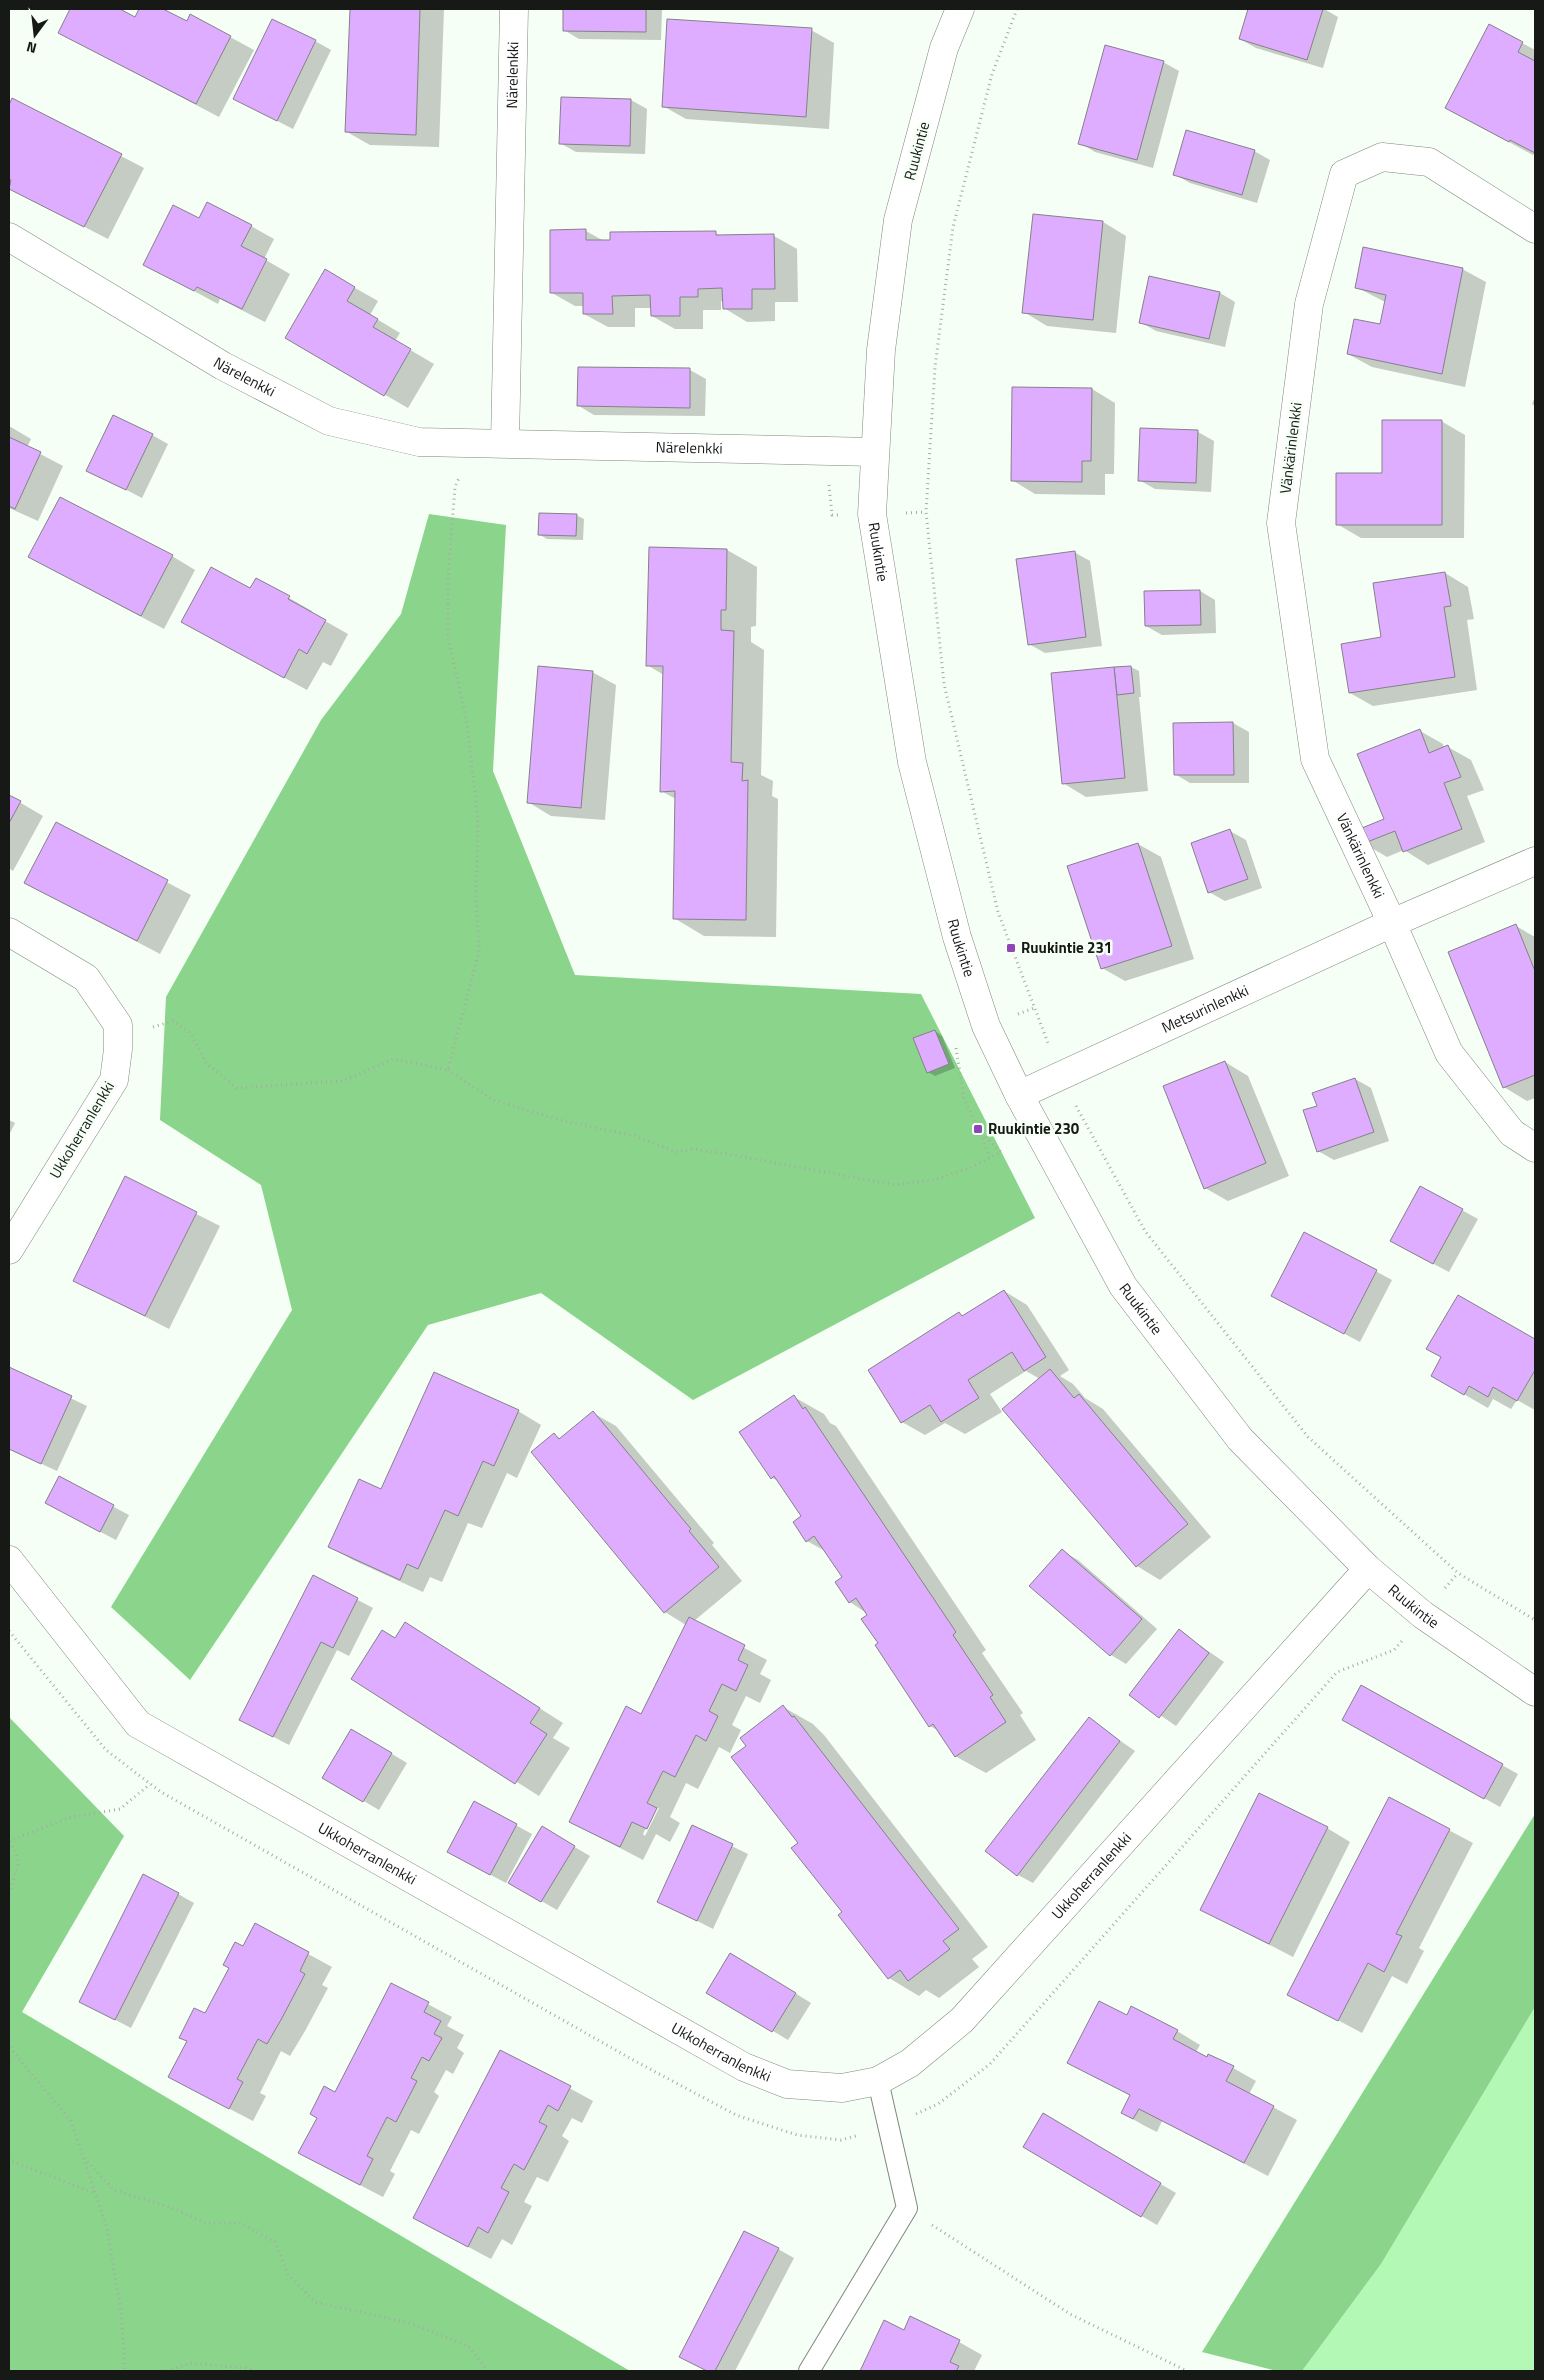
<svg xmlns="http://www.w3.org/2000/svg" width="1544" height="2380" font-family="'Titillium Web',sans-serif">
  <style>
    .green { fill: #b3f8b4 }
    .forest { fill: #8bd48c }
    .shadow { fill: #0003; fill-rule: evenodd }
    .building { fill: #dfadff; stroke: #86808a }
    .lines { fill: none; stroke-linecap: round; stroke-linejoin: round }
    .service-casing { stroke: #80887f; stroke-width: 22 }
    .minor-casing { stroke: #80887f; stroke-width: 29 }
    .tertiary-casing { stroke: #80887f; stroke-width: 29 }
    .path { stroke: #a4aca4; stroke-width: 3; stroke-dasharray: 1 4; stroke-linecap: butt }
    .service { stroke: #fff; stroke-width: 20 }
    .minor { stroke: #fff; stroke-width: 28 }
    .tertiary { stroke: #fff; stroke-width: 28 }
    .poi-dot { fill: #8f45b7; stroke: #f5fff5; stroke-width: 2 }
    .labels { text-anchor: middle; stroke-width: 5; stroke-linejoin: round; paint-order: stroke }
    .street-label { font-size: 15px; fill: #161916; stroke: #f5fff5 }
    .poi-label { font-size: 15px; font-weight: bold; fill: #161916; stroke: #f5fff5; text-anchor: start }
  </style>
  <rect width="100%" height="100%" fill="#f5fff5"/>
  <path class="green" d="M1535 2007V2371H1302L1381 2264Z"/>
  <g class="forest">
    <path d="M429 514 506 525 493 771 575 975 921 994 1035 1218 693 1400 541 1293 428 1325 190 1680 111 1607 292 1310 261 1185 160 1120 166 997 321 720 401 614Z"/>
    <path d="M9 1717 124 1836 22 2012 630 2371H9Z"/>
    <path d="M1535 1814V2007L1381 2264 1302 2371H1277L1202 2352Z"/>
  </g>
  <g class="shadow">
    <path d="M72 9H117L135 18 140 9H161L187 23 230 37 254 50 219 117 59 33Z"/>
    <path d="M351 9H444L439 147 370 145 347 132Z"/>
    <path d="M564 9H662L661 40 579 39 564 30Z"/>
    <path d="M1249 9H1324L1338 17 1323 68 1256 48 1240 39Z"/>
    <path d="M811 30 834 43 829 129 686 119 663 106Z"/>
    <path d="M315 41 331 50 293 129 234 99Z"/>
    <path d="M1522 43 1535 50V153L1533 155 1470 121Z"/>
    <path d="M1163 62 1179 71 1153 168 1095 152 1080 143Z"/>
    <path d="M562 98 631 100 647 109 645 154 576 152 560 143Z"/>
    <path d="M13 100 144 168 108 239 9 188 12 181 9 180V108Z"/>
    <path d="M1254 151 1270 160 1257 203 1190 183 1174 174Z"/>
    <path d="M1034 215 1103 222 1126 236 1116 333 1047 326 1024 312Z"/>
    <path d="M200 219 251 226 274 239 264 259 290 274 265 322 220 299 218 304 144 264Z"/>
    <path d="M586 231 604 241 715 233 721 236H774L797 249 798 302H775V321L747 322 724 308V301H721V310H703V329H675L652 316V308H635V327H608L584 314V306H575L552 293Z"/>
    <path d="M1462 269 1486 282 1465 387 1372 367 1348 354 1381 326 1385 302 1356 287Z"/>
    <path d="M325 271 378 301 370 315 400 333 395 341 434 364 408 408 286 338Z"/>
    <path d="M1220 293 1235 302 1225 347 1156 331 1140 322Z"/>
    <path d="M579 368 690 370 706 379 705 416 594 415 579 406Z"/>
    <path d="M1092 389 1115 403 1114 474H1105V495L1035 494 1012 480Z"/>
    <path d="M1535 397V406L1532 404Z"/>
    <path d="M1441 421 1465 435 1464 538H1361L1337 524 1383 474Z"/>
    <path d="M9 426 31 439 27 447 63 466 38 521 9 508Z"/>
    <path d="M1141 429 1198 432 1214 441 1211 492 1155 489 1139 480Z"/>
    <path d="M152 435 168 444 142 498 88 470Z"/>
    <path d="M576 515 584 519 583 540 547 539 540 535Z"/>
    <path d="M727 550 757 567 756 626 751 627V642L764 650 761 775 773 781 772 796 778 799 776 937 704 936 674 918 676 799 661 791 664 675 647 665Z"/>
    <path d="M1074 552 1090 561 1102 646 1045 653 1029 644Z"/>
    <path d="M172 556 195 570 164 629 53 570Z"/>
    <path d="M1445 573 1468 587 1474 619 1467 620 1477 690 1373 706 1350 693 1383 638Z"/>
    <path d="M256 579 312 611 311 613 348 634 331 666 323 662 307 690 206 635 251 589Z"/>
    <path d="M1200 591 1215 600 1216 633 1162 635 1146 626Z"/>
    <path d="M1131 667 1139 671 1141 697H1139L1148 791 1086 797 1063 783 1053 674Z"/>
    <path d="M592 672 616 685 605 820 551 816 528 802Z"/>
    <path d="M1233 723 1249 732V783H1190L1175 774 1174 724Z"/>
    <path d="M1420 731 1443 744 1444 748 1448 747 1471 760 1484 790 1467 796 1485 842 1428 865 1404 850 1387 857 1363 843 1385 820Z"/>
    <path d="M9 796 43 816 13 871 9 868Z"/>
    <path d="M56 824 191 895 160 954 26 883Z"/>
    <path d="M1230 831 1246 840 1262 888 1225 901 1209 892Z"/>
    <path d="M1138 844 1161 857 1194 959 1125 981 1102 968Z"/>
    <path d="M1516 926 1535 937V1098L1527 1101 1504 1087Z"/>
    <path d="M935 1031 942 1036 955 1068 935 1076 928 1072Z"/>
    <path d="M1225 1062 1248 1076 1289 1176 1228 1201 1205 1188Z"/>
    <path d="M1355 1079 1371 1088 1389 1141 1334 1160 1318 1151Z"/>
    <path d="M9 1120 15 1123 9 1135Z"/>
    <path d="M125 1178 220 1226 169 1329 74 1280Z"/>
    <path d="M1420 1187 1478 1219 1449 1272 1407 1250Z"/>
    <path d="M1305 1233 1392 1280 1360 1342 1288 1304Z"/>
    <path d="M1004 1291 1027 1305 1069 1370 1060 1376 1073 1384 1085 1398 1103 1409 1211 1537 1160 1580 1137 1566 1040 1379 1026 1371 990 1394 1002 1412 965 1434 945 1423 925 1435 902 1422 959 1314 964 1317Z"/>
    <path d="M1458 1296 1535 1340V1410L1517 1400 1511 1409 1493 1399 1488 1408 1432 1376 1443 1357Z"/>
    <path d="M9 1369 87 1406 57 1471 9 1449Z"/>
    <path d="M794 1397 824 1414 830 1423 836 1426 986 1650 982 1653 1023 1713 1020 1715 1036 1740 986 1773 955 1756 939 1731 930 1726 880 1644 869 1615 850 1602 844 1578 827 1552 807 1541 803 1516 780 1482 772 1478Z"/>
    <path d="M518 1411 541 1425 517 1478 507 1473 482 1528 468 1523 442 1582 430 1577 423 1592 353 1560 330 1547 381 1491Z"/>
    <path d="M593 1413 616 1426 714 1543 712 1545 742 1581 694 1621 767 1660 760 1674 771 1680 760 1703 746 1696 732 1725 741 1730 730 1753 719 1747 698 1789 686 1783 670 1817 680 1823 670 1842 656 1834 643 1860 570 1822 642 1715 686 1625 665 1612 554 1435 561 1439ZM656 1808H659L645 1836 643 1834Z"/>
    <path d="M59 1478 129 1515 116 1540 62 1512Z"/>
    <path d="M1062 1551 1078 1560 1157 1629 1126 1664 1111 1655Z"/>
    <path d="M314 1577 373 1608 349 1656 337 1650 289 1745 241 1720Z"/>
    <path d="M405 1623 563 1723 553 1738 570 1748 539 1796 353 1678 396 1639Z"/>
    <path d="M1179 1631 1224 1662 1176 1726 1131 1695Z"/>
    <path d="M1361 1687 1518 1774 1500 1807 1359 1728Z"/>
    <path d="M783 1707 813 1724 824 1735 988 1947 972 1959 979 1967 939 1998 926 1990 919 1996 889 1978 799 1843 748 1746Z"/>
    <path d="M1089 1719 1135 1751 1033 1883 1018 1875Z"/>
    <path d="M352 1730 407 1763 379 1810 323 1777Z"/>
    <path d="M1390 1799 1473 1843 1419 1948 1424 1951 1407 1984 1392 1976 1362 2033 1289 1994Z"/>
    <path d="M475 1803 532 1834 506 1883 464 1861Z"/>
    <path d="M693 1827 748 1854 713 1929 658 1901Z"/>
    <path d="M542 1828 590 1856 557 1910 510 1883Z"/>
    <path d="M1327 1828 1350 1842 1293 1957 1202 1910Z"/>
    <path d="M178 1894 194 1903 131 2028 96 2010Z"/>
    <path d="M255 1925 332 1967 322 1985 328 1988 305 2031 290 2056 281 2051 260 2093 266 2096 253 2121 193 2090 188 2042 180 2037 205 2015Z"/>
    <path d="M746 1963 811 2003 788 2040 708 1992Z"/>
    <path d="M392 1985 452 2017 447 2026 464 2035 457 2048 464 2053 453 2074 446 2070 434 2092 439 2096 419 2134 411 2130 390 2171 395 2174 383 2197 323 2166 336 2094Z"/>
    <path d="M1127 2017 1177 2031 1200 2045 1196 2052 1233 2068 1256 2081 1249 2094 1297 2120 1268 2176 1162 2121 1157 2132 1145 2126 1122 2113 1131 2096 1068 2062Z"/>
    <path d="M501 2051 593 2101 582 2123 572 2118 562 2136 569 2141 548 2182 537 2177 524 2202 532 2206 512 2245 502 2239 491 2259 414 2218Z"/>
    <path d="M1043 2115 1176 2193 1157 2225 1024 2147Z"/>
    <path d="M778 2249 794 2258 735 2371H708L696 2365Z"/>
    <path d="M885 2322 905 2331 959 2342 982 2355 974 2371H861Z"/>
  </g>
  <g class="building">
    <path d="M70 9H120L135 17 139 9H163L187 21 190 14 231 36 196 104 58 33Z"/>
    <path d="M350 9H420L416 135 345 132Z"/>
    <path d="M563 9H646V32L563 31Z"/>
    <path d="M1248 9H1323L1307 60 1239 39Z"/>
    <path d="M272 19 316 40 277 121 233 99Z"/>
    <path d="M667 19 812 28 806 117 662 107Z"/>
    <path d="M1489 24 1523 42 1518 52 1535 61V153L1510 140 1509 142 1445 108Z"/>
    <path d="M1105 45 1164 61 1137 160 1078 144Z"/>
    <path d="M561 97 631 99 630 146 559 144Z"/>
    <path d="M12 98 122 154 84 227 9 189 11 180 9 179V105Z"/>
    <path d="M1186 130 1255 150 1242 195 1173 175Z"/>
    <path d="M207 202 252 225 241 246 267 259 242 309 197 287 194 291 143 265 173 205 199 218Z"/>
    <path d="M1033 214 1103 221 1093 320 1022 313Z"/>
    <path d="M586 229V240H610V232L716 231V235L774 234 775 289H752V309H723L722 288 698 289V297H680V316H651L650 295 612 296 613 314H583V293H550V230Z"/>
    <path d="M1363 247 1463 268 1442 374 1347 354 1354 319 1380 324 1386 295 1355 288Z"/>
    <path d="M325 269 355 287 347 301 378 319 373 327 411 349 384 396 285 338Z"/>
    <path d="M1149 276 1220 292 1209 339 1139 323Z"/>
    <path d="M578 367 690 368V408L577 406Z"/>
    <path d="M1012 387 1092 388 1091 461H1082V482L1011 481Z"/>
    <path d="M113 415 153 434 126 490 86 471Z"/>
    <path d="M1382 420H1442V525H1336V473H1382Z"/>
    <path d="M1140 428 1198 430 1196 483 1138 481Z"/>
    <path d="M9 437 41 452 15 509 9 506Z"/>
    <path d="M60 497 173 555 141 616 28 557Z"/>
    <path d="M539 513 577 514 576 536 538 535Z"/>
    <path d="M649 547 727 549 726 610H721V630L734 631 731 762 743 763 742 781 748 780 746 920 673 919 675 791 660 792 663 666H646Z"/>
    <path d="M1075 551 1086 637 1028 645 1016 559Z"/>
    <path d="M211 567 250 588 256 578 290 596 288 599 326 620 307 654 299 649 284 678 181 622Z"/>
    <path d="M1445 572 1451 606 1444 607 1455 677 1349 693 1341 644 1381 637 1373 583Z"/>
    <path d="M1200 590 1201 625 1145 626 1144 591Z"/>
    <path d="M538 666 593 671 581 808 527 803Z"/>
    <path d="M1131 666 1134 693 1117 695 1114 667Z"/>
    <path d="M1114 667 1125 778 1062 784 1051 673Z"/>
    <path d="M1233 722 1234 775H1174L1173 723Z"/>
    <path d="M1420 729 1429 753 1448 745 1461 777 1444 783 1462 829 1403 852 1395 831 1362 844 1357 830 1384 819 1357 754Z"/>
    <path d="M9 795 21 801 9 823Z"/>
    <path d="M56 822 168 880 137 941 24 883Z"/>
    <path d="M1230 829 1248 879 1208 893 1191 843Z"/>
    <path d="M1138 843 1172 946 1101 969 1067 866Z"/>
    <path d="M1516 924 1535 971V1075L1503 1088 1448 952Z"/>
    <path d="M935 1030 949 1064 927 1073 913 1038Z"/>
    <path d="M1225 1061 1266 1163 1204 1189 1163 1086Z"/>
    <path d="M1355 1078 1374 1132 1317 1152 1303 1110 1317 1106 1312 1093Z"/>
    <path d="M125 1176 197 1212 145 1316 73 1281Z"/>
    <path d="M1420 1186 1463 1209 1433 1264 1390 1241Z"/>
    <path d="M1304 1232 1377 1270 1344 1334 1271 1296Z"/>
    <path d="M1004 1290 1046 1357 1024 1371 1012 1352 968 1380 979 1398 941 1422 930 1405 901 1423 868 1370 959 1312 962 1316Z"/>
    <path d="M1458 1295 1535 1339V1370L1517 1401 1493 1387 1488 1397 1469 1386 1464 1395 1431 1376 1441 1357 1426 1349Z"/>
    <path d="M9 1367 72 1396 41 1464 9 1449Z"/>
    <path d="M1050 1369 1074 1398 1079 1394 1188 1524 1136 1567 1002 1409Z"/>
    <path d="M434 1372 519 1410 494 1466 483 1461 458 1516 445 1510 418 1569 407 1564 400 1580 328 1547 359 1479 381 1489Z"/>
    <path d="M794 1395 803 1409 805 1407 956 1632 953 1635 993 1695 990 1697 1006 1722 955 1757 933 1724 929 1727 875 1645 878 1643 861 1619 867 1615 856 1598 849 1603 835 1582 842 1577 814 1536 806 1542 793 1522 801 1516 774 1476 771 1479 739 1432Z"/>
    <path d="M593 1411 691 1529 689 1531 719 1567 664 1613 531 1452 554 1433 559 1439Z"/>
    <path d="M59 1476 114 1505 100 1532 45 1503Z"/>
    <path d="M1062 1549 1142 1619 1110 1656 1029 1586Z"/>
    <path d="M313 1575 358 1598 333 1648 321 1642 273 1737 239 1720Z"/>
    <path d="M689 1617 745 1645 738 1660 748 1665 736 1691 722 1684 709 1711 718 1716 706 1741 696 1735 675 1777 663 1771 647 1803 657 1808 647 1829 632 1822 620 1847 569 1822 626 1706 641 1714Z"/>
    <path d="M405 1622 540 1708 530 1723 547 1734 515 1784 351 1679 382 1630 395 1638Z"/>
    <path d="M1179 1629 1209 1653 1159 1718 1129 1695Z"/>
    <path d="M1361 1685 1503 1764 1484 1799 1342 1720Z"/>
    <path d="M783 1705 792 1717 794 1716 959 1929 943 1941 950 1949 908 1981 900 1970 888 1979 838 1915 842 1912 791 1848 798 1843 731 1757 746 1746 740 1738Z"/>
    <path d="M1089 1717 1120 1741 1017 1876 985 1851Z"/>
    <path d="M351 1729 392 1753 363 1802 322 1778Z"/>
    <path d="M1259 1793 1328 1827 1269 1944 1200 1910Z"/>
    <path d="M1389 1797 1450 1829 1396 1934 1402 1936 1384 1972 1368 1963 1338 2021 1287 1995Z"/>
    <path d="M474 1801 517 1824 490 1875 447 1852Z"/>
    <path d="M692 1825 733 1844 697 1921 657 1902Z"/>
    <path d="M542 1826 575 1846 541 1902 508 1883Z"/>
    <path d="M143 1874 179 1893 115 2020 79 2002Z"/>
    <path d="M255 1923 309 1952 300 1971 305 1974 282 2018 267 2044 258 2039 237 2079 243 2082 229 2109 168 2077 187 2041 179 2038 194 2008 205 2013 229 1968 223 1965 235 1942 243 1946Z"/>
    <path d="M730 1953 796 1993 772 2032 706 1993Z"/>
    <path d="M391 1983 429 2002 424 2012 441 2021 434 2034 442 2038 429 2061 422 2057 411 2078 417 2081 396 2122 387 2117 367 2156 373 2159 360 2185 298 2153 317 2118 310 2114 324 2086 335 2092Z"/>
    <path d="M1099 2001 1127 2015 1131 2006 1178 2030 1173 2039 1207 2057 1208 2054 1234 2066 1226 2081 1274 2106 1244 2163 1139 2109 1133 2119 1121 2113 1130 2095 1067 2063Z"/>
    <path d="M500 2050 571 2086 558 2111 548 2105 539 2122 547 2126 524 2170 514 2164 501 2188 509 2192 488 2233 478 2227 468 2247 413 2218Z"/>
    <path d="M1043 2113 1161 2183 1141 2217 1023 2147Z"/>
    <path d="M744 2231 779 2248 715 2371H707L679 2357Z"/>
    <path d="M910 2316 960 2340 950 2362 959 2366 956 2371H860L884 2320 904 2330Z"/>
  </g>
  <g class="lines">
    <g class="service-casing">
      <path id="service" d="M809 2371 907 2208 878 2081"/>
    </g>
    <g class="minor-casing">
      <g id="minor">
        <path id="s1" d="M1535 229 1429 162 1382 157 1344 174 1309 304 1281 523 1315 759 1392 923 1449 1053 1512 1133 1535 1148"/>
        <path id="s2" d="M9 237 223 366 329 421 419 442 874 452"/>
        <path id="s3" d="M505 443 514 9"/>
        <path d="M9 932 86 978 118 1025V1049L114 1080 9 1250"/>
        <path id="s4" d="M1019 1095 1392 923 1535 861"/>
        <path id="s5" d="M9 1560 138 1724 744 2067 787 2084 842 2088 878 2081 910 2063 962 2020 1368 1569"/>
      </g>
    </g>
    <g class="tertiary-casing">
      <g id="tertiary">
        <path id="s6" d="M960 9 944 48 898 220 881 350 872 514 912 762 957 937 986 1026 1019 1095 1123 1286 1240 1439 1368 1569 1423 1615 1535 1692"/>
      </g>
    </g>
    <g class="path">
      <path d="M1017 9 992 74 953 227 935 367 926 512 944 684 998 912 1048 1043"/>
      <path d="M829 485 832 515H838"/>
      <path d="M906 513 926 512"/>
      <path d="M1018 1014 1034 1008"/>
      <path d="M153 1027 173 1021 190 1032 206 1063 237 1088 343 1081 394 1059 448 1070 479 951 476 898 478 820 467 723 448 637V577L455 487 459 478"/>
      <path d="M956 1048 964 1098 990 1157"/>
      <path d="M448 1070 493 1100 567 1122 635 1136 676 1152 693 1149 727 1154 895 1185 934 1180 972 1167 1001 1152 978 1129"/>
      <path d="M1076 1106 1145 1231 1308 1437 1458 1573 1535 1620"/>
      <path d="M1445 1588 1458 1573"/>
      <path d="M9 1631 106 1750 161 1792 635 2061 736 2115 797 2135 841 2140 859 2135"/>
      <path d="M9 1841 71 1817 120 1809 150 1784"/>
      <path d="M9 1894 19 1862 10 1841"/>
      <path d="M9 2042 14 2053 71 2121 107 2228 121 2312 125 2371"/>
      <path d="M916 2114 938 2104 990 2064 1337 1672 1394 1650 1402 1641"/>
      <path d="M9 2158 11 2161 94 2193"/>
      <path d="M84 2158 114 2190 172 2208 206 2223H240L275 2242 288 2274 315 2302 409 2323 468 2346 488 2371"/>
      <path d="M932 2225 1070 2314 1187 2371"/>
      <path d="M167 2371 190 2363 246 2368 255 2371"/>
    </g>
    <use href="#service" class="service"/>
    <use href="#minor" class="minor"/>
    <use href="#tertiary" class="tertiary"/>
  </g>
  <g class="poi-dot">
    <rect x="1006" y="943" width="10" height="10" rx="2.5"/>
    <rect x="973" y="1124" width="10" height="10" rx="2.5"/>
  </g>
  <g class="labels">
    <g class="street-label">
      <text dy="5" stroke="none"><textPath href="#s3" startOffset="368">Närelenkki</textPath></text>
      <text transform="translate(917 151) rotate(-75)" y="5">Ruukintie</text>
      <text dy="5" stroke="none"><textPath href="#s2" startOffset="274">Närelenkki</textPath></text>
      <text dy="5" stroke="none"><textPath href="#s2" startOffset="732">Närelenkki</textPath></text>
      <text transform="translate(1291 448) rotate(-83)" y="5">Vänkärinlenkki</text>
      <text dy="5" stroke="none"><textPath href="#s6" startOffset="554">Ruukintie</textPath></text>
      <text dy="5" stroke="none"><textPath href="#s1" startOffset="915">Vänkärinlenkki</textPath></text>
      <text dy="5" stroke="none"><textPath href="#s6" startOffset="959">Ruukintie</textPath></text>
      <text dy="5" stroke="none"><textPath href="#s4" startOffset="205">Metsurinlenkki</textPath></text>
      <text transform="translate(82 1130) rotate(-59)" y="5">Ukkoherranlenkki</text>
      <text dy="5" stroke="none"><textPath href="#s6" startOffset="1364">Ruukintie</textPath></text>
      <text dy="5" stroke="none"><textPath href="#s6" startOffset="1769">Ruukintie</textPath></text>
      <text dy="5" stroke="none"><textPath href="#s5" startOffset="472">Ukkoherranlenkki</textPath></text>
      <text dy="5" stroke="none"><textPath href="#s5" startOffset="1341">Ukkoherranlenkki</textPath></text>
      <text dy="5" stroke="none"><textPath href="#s5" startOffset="878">Ukkoherranlenkki</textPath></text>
    </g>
    <g class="poi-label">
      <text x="1021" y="953">Ruukintie 231</text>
      <text x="988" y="1134">Ruukintie 230</text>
    </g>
  </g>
  <rect width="1544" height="2380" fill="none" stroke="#161916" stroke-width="20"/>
  <g transform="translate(35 35) rotate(195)" stroke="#f5fff5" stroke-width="4" paint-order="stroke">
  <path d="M0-4L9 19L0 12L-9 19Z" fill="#161916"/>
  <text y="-8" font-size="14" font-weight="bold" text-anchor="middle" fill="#161916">N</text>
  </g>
</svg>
